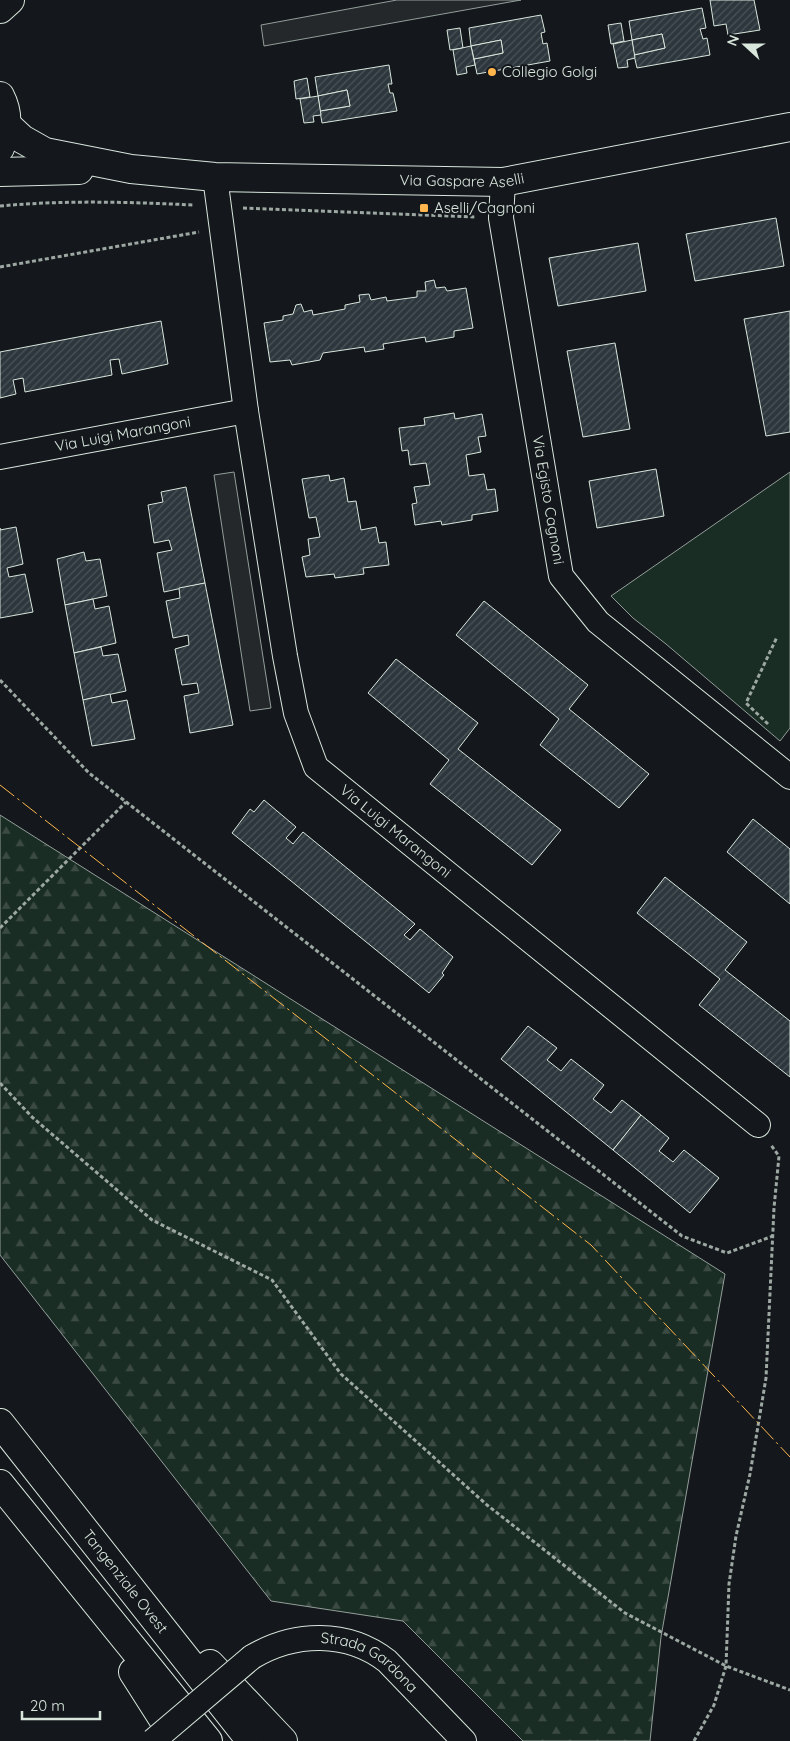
<svg xmlns="http://www.w3.org/2000/svg" width="790" height="1741" font-family="Quicksand,sans-serif">
  <style>
    .forest { fill: url(#forest-firs); stroke: #939e99 }
    .green { fill: #1a2d24; stroke: #939e99 }
    .parking { fill: #24282b; stroke: #939e99 }
    .building { fill: url(#building-hatch); stroke: #d8e6dc }
    .lines { fill: none; stroke-linecap: round; stroke-linejoin: round }
    .street-casing { stroke: #d8e6dc; stroke-width: 26 }
    .secondary-casing { stroke: #d8e6dc; stroke-width: 30 }
    .highway-casing { stroke: #d8e6dc; stroke-width: 30 }
    .path { stroke: #9da8a2; stroke-width: 3; stroke-dasharray: 4 2.5; stroke-linecap: butt }
    .street { stroke: #14181c; stroke-width: 24 }
    .secondary { stroke: #14181c; stroke-width: 28 }
    .highway { stroke: #14181c; stroke-width: 28 }
    .street-bridge-casing { stroke: #d8e6dc; stroke-width: 26; stroke-linecap: butt }
    .street-bridge { stroke: #14181c; stroke-width: 24 }
    .power { stroke: #ffb74d; stroke-width: 1; stroke-dasharray: 18 4 2.5 4; stroke-linecap: butt }
    .poi-dot { fill: #ffb74d; stroke: #14181c; stroke-width: 2 }
    .labels { text-anchor: middle; stroke-width: 4; stroke-linejoin: round; paint-order: stroke }
    .poi-label { font-size: 15px; fill: #d8e6dc; stroke: #14181c; text-anchor: start }
    .street-label { font-size: 15px; fill: #d8e6dc; stroke: #14181c }
  </style>
  <defs>
    <pattern id="forest-firs" width="22" height="20" patternUnits="userSpaceOnUse" patternTransform="scale(1.25)"><rect width="22" height="20" fill="#1a2d24"/><path d="M5 1l3.5 6h-7zM16 11l3.5 6h-7z" fill="#3b4b43"/></pattern>
    <pattern id="building-hatch" width="6" height="6" patternUnits="userSpaceOnUse" patternTransform="scale(1.25)"><rect width="6" height="6" fill="#2c363c"/><path d="M-1 1l2-2M0 6l6-6M5 7l2-2" fill="none" stroke="#4a5358"/></pattern>
  </defs>
  <rect width="100%" height="100%" fill="#14181c"/>
  <path class="forest" d="M0 815 725 1274 661 1637 650 1741H523L403 1621 271 1601 0 1255Z"/>
  <path class="green" d="M790 472V728L780 741 666 644 633 618 611 596Z"/>
  <g class="parking">
    <path d="M397 0H521L264 46 261 25Z"/>
    <path d="M234 472 271 708 250 711 214 475Z"/>
  </g>
  <g class="building">
    <path d="M710 0H754L760 30 728 35 726 24 714 26Z"/>
    <path d="M702 8 706 28 700 29 703 39 707 38 710 55 637 68 634 55 665 48 662 34 632 40 629 21Z"/>
    <path d="M541 15 545 32 541 33 543 44 547 43 550 61 477 74 474 59 503 53 501 40 471 46 469 28Z"/>
    <path d="M621 23 624 41 611 44 608 25Z"/>
    <path d="M460 28 463 48 450 50 447 30Z"/>
    <path d="M662 34 665 48 634 55 632 40Z"/>
    <path d="M501 40 503 53 474 59 471 46Z"/>
    <path d="M632 40 635 58 627 60 628 67 618 68 613 44Z"/>
    <path d="M471 46 475 65 466 67 467 73 457 75 453 50Z"/>
    <path d="M389 65 392 84H388L390 93H393L397 111 322 123 320 111 350 106 347 90 318 96 315 77Z"/>
    <path d="M307 78 310 97 296 99 294 81Z"/>
    <path d="M347 90 350 106 320 111 318 96Z"/>
    <path d="M318 96 321 115 313 116 314 122 304 123 300 99Z"/>
    <path d="M776 218 784 266 695 281 686 234Z"/>
    <path d="M638 243 646 291 558 306 549 258Z"/>
    <path d="M434 280 436 288 445 287 447 291 466 288 473 328 454 331V337L426 342 425 337 383 344 384 349 365 352 364 347 323 353 320 360 292 365 290 360 270 362 264 323 283 320V316L293 314 296 305 301 304 304 312 312 310 313 315 345 309V305L360 302 359 295 369 294 371 300 386 297 387 301 417 297V291H426L425 282Z"/>
    <path d="M790 311V432L766 436 744 319Z"/>
    <path d="M161 321 168 364 122 374 119 359 110 360 112 375 25 392 23 378 13 380 16 394 0 398V352Z"/>
    <path d="M615 343 630 429 583 437 567 351Z"/>
    <path d="M454 413 455 419 482 414 486 436 478 437 481 452 466 455 469 476 484 474 487 490 495 489 498 511 472 515V520L442 525 441 521 415 525 412 504 417 503 414 487 430 485 426 463 410 465 408 450 402 451 399 428 425 425 424 418Z"/>
    <path d="M656 469 664 516 597 528 589 481Z"/>
    <path d="M329 475 330 481 344 478 348 502 356 501 361 530 376 527 379 543 386 542 389 565 363 568 364 574 335 578 334 574 306 577 302 557 310 555 308 539 320 537 316 517 309 518 302 479Z"/>
    <path d="M186 487 205 583 164 592 157 553 172 550 169 540 154 543 148 505 163 502 161 492Z"/>
    <path d="M16 527 23 564 7 568 9 577 25 574 33 612 0 618V528V530Z"/>
    <path d="M84 552 86 561 100 559 107 596 65 605 57 559Z"/>
    <path d="M205 583 233 725 190 733 184 696 199 693 197 683 182 685 175 649 189 645 188 635 173 638 166 601 180 598 179 588Z"/>
    <path d="M93 599 95 609 109 606 116 643 74 653 65 605Z"/>
    <path d="M484 601 588 685 569 709 649 774 619 808 540 745 559 719 456 635Z"/>
    <path d="M101 647 103 656 118 654 126 691 83 700 74 653Z"/>
    <path d="M396 659 478 723 458 749 561 830 532 865 430 784 449 760 368 693Z"/>
    <path d="M110 694 112 703 127 700 135 739 92 746 83 700Z"/>
    <path d="M264 800 296 827 286 838 293 844 303 832 415 924 404 935 410 940 420 929 453 957 442 973 444 975 429 993 232 833 250 809 254 812Z"/>
    <path d="M753 819 790 849V904L727 852Z"/>
    <path d="M665 877 747 942 725 970 790 1021V1077L699 1005 720 979 637 913Z"/>
    <path d="M528 1026 557 1048 547 1060 561 1071 571 1059 604 1085 593 1099 611 1113 622 1100 641 1115 613 1150 501 1059Z"/>
    <path d="M641 1115 669 1138 659 1151 673 1162 684 1150 719 1178 690 1213 613 1150Z"/>
  </g>
  <g class="lines">
    <g class="street-casing">
      <g id="street">
        <path id="s1" d="M215 177 246 411 285 656 296 713 316 767 758 1125"/>
        <path id="s2" d="M503 182 501 218 561 576 598 622 790 777"/>
        <path id="s3" d="M0 457 246 411"/>
        <path id="s4" d="M252 1657C294 1632 347 1630 387 1661L464 1741"/>
      </g>
    </g>
    <g class="secondary-casing">
      <g id="secondary">
        <path d="M0 9 10 0"/>
        <path d="M0 96C9 113 8 130 0 148"/>
        <path id="s5" d="M7 125 22 139 45 152 131 169 215 177 503 182 790 127"/>
        <path d="M0 172 79 170"/>
      </g>
    </g>
    <g class="highway-casing">
      <g id="highway">
        <path id="s6" d="M0 1423 251 1741"/>
        <path d="M0 1484 208 1741"/>
        <path d="M210 1664 283 1741"/>
        <path d="M133 1672 177 1741"/>
      </g>
    </g>
    <g class="path">
      <path d="M0 206C65 200 129 202 194 205"/>
      <path d="M243 208 476 217"/>
      <path d="M0 267 199 232"/>
      <path d="M0 680 89 773 682 1236 727 1253 773 1236"/>
      <path d="M768 724 746 703 777 637"/>
      <path d="M0 928 126 802"/>
      <path d="M0 1083 32 1117 152 1220 272 1280 341 1374 487 1505 625 1613 726 1666 790 1690"/>
      <path d="M694 1741 714 1705 726 1666 729 1584 736 1536 750 1474 766 1378 774 1208 779 1156 771 1145"/>
    </g>
    <use href="#street" class="street"/>
    <use href="#secondary" class="secondary"/>
    <use href="#highway" class="highway"/>
    <g class="street-bridge-casing">
      <path id="street-bridge" d="M153 1741 252 1657"/>
    </g>
    <use href="#street-bridge" class="street-bridge"/>
    <path class="power" d="M0 785 591 1245 790 1457"/>
  </g>
  <g class="poi-dot">
    <circle cx="492" cy="72" r="5"/>
    <rect x="419" y="203" width="10" height="10" rx="2.5"/>
  </g>
  <g class="labels">
    <g class="poi-label">
      <text x="502" y="77">Collegio Golgi</text>
      <text x="434" y="213">Aselli/Cagnoni</text>
    </g>
    <g class="street-label">
      <text dy="5" stroke="none"><textPath href="#s5" startOffset="466">Via Gaspare Aselli</textPath></text>
      <text dy="5" stroke="none"><textPath href="#s3" startOffset="125">Via Luigi Marangoni</textPath></text>
      <text dy="5" stroke="none"><textPath href="#s2" startOffset="322">Via Egisto Cagnoni</textPath></text>
      <text dy="5" stroke="none"><textPath href="#s1" startOffset="702">Via Luigi Marangoni</textPath></text>
      <text dy="5" stroke="none"><textPath href="#s6" startOffset="202">Tangenziale Ovest</textPath></text>
      <text dy="5" stroke="none"><textPath href="#s4" startOffset="128">Strada Gardona</textPath></text>
    </g>
  </g>
  <g transform="translate(745 45) rotate(291)" stroke="#14181c" stroke-width="4" paint-order="stroke">
  <path d="M0-4L9 19L0 12L-9 19Z" fill="#d8e6dc"/>
  <text y="-8" font-size="14" font-weight="bold" text-anchor="middle" fill="#d8e6dc">N</text>
  </g>
  <path d="M22 1711v8h78v-8" fill="none" stroke="#d8e6dc" stroke-width="2.5"/>
  <text x="30" y="1711" font-size="15" fill="#d8e6dc" stroke="#14181c" stroke-width="4" paint-order="stroke">20 m</text>
</svg>
